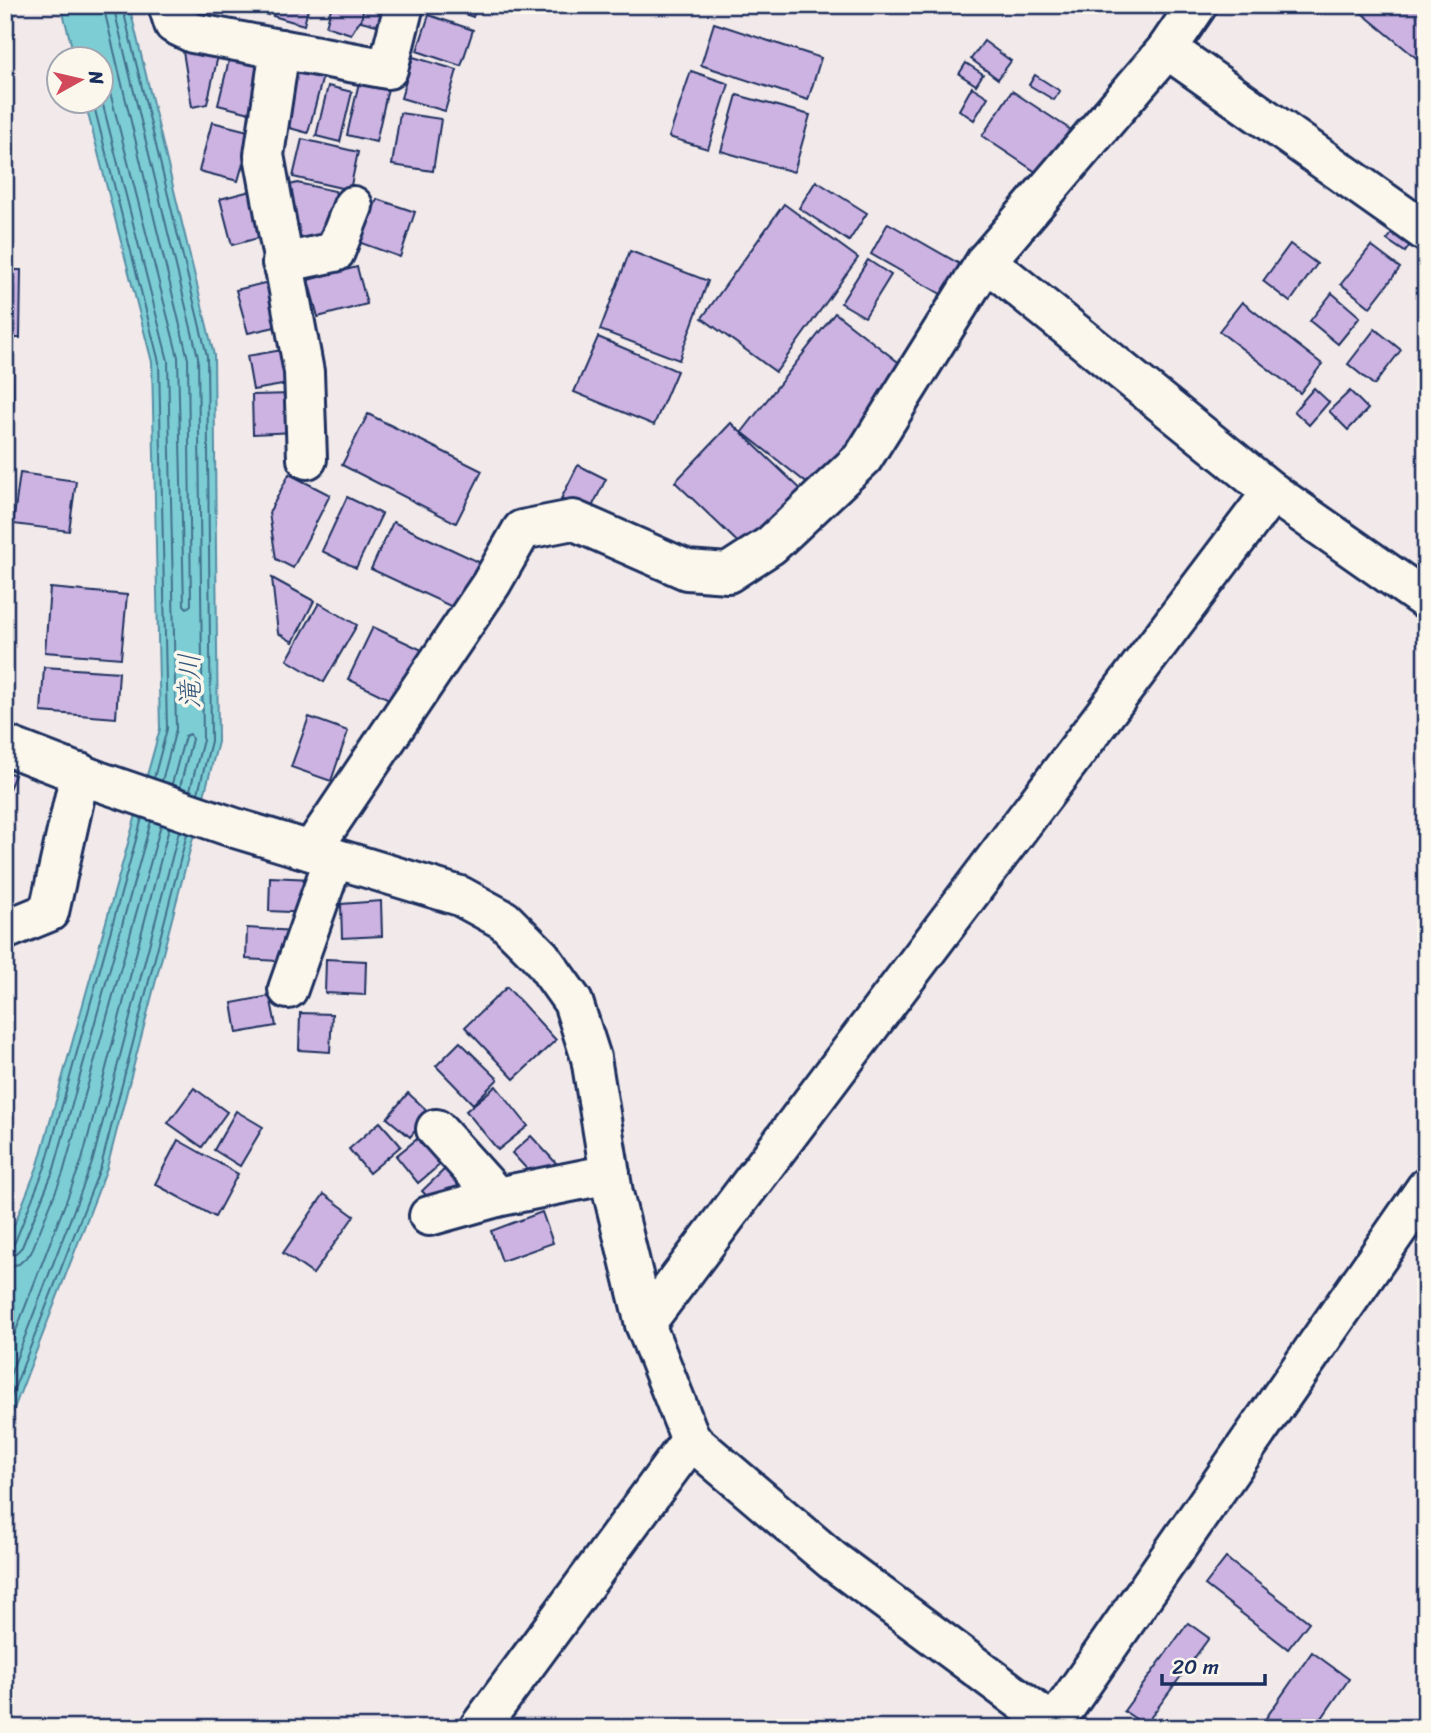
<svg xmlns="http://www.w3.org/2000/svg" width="1431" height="1733" font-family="Sriracha,'Klee One',sans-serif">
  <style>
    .water { fill: #7dced4; stroke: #568ea5; stroke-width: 2 }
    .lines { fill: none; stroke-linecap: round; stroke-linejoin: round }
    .shore { stroke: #426f8d; stroke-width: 2 }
    .building { fill: #cdb3e2; stroke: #1b2f5e; stroke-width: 2 }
    .minor-casing { stroke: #1b2f5e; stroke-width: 44 }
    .minor { stroke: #fbf7ec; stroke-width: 38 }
    .labels { text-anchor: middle; stroke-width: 7; stroke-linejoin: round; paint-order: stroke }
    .water-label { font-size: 28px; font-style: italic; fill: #34577c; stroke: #fbf7ec }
  </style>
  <rect width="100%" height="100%" fill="#f2e9ea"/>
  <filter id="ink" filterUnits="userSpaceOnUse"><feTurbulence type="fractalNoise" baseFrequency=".0143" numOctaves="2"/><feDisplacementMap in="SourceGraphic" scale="14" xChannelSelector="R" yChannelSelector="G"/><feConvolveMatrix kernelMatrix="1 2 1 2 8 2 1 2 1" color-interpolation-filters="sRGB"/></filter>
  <g filter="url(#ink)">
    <path class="water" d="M61 5H129L214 355 218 742 107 1168 5 1432V1248L38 1165 160 729 152 362 85 102H102V60L75 59Z"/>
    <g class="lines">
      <g class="shore">
        <path d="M113 5 198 357 203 740 190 790"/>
        <path d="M122 5 207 356 211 741 198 793"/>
        <path d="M102 81 111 96 178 357 184 605 187 608 191 605 188 359 103 5"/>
        <path d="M102 101 168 361 176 729 162 781"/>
        <path d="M93 102 159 362 167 729 154 778"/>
        <path d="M172 784 185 736 190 734 192 739 180 787"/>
        <path d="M5 1247H11L15 1242 45 1167 142 818"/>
        <path d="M5 1256 15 1254 22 1247 54 1169 151 821"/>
        <path d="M5 1267 19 1264 31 1253 63 1173 161 825"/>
        <path d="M5 1359 82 1160 169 828"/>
        <path d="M5 1388 92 1163 179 831"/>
        <path d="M5 1412 101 1166 187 834"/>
      </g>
    </g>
    <g class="building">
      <path d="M240 5H271L268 15Z"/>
      <path d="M277 5H309L304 25 273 16Z"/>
      <path d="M332 5H370L351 34 326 26Z"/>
      <path d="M364 5H402L396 30 361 21Z"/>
      <path d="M439 5H477L473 17Z"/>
      <path d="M1352 5 1426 6V66Z"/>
      <path d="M429 15 473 30 461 66 417 51Z"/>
      <path d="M714 23 821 58 808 100 701 65Z"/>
      <path d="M181 39 220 47 207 104 192 107Z"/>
      <path d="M984 41 1011 61 998 79 971 59Z"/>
      <path d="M230 56 266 65 254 114 218 105Z"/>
      <path d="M413 57 457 70 445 111 401 98Z"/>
      <path d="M966 63 983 74 976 85 959 74Z"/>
      <path d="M290 67 323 76 308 133 275 124Z"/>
      <path d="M691 71 729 84 708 149 669 137Z"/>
      <path d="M1035 75 1060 91 1054 100 1029 85Z"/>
      <path d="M360 78 389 84 376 142 347 135Z"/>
      <path d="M328 86 352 92 340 142 316 136Z"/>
      <path d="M972 87 988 97 974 120 959 110Z"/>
      <path d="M1012 91 1071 130 1042 176 982 136Z"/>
      <path d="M737 95 810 115 794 172 721 151Z"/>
      <path d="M400 113 441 119 433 171 392 165Z"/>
      <path d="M212 122 252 132 238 181 199 171Z"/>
      <path d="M302 139 358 152 350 190 293 177Z"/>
      <path d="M816 181 867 213 849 241 799 208Z"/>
      <path d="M297 183 335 191 346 228 297 243 280 188Z"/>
      <path d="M258 189 270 235 232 245 220 199Z"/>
      <path d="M377 199 415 212 400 257 361 243Z"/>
      <path d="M784 204 858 258 776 372 702 318Z"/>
      <path d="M888 223 963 266 946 297 871 254Z"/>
      <path d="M1397 227 1414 239 1405 252 1387 240Z"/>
      <path d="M1290 244 1317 264 1290 302 1263 281Z"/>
      <path d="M1371 246 1400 268 1370 307 1341 284Z"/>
      <path d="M630 251 708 281 679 360 600 330Z"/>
      <path d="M868 260 891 275 865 317 841 303Z"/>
      <path d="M357 267 367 304 318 317 308 280Z"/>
      <path d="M5 270H21L20 338H5Z"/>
      <path d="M273 281 284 325 248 333 236 290Z"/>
      <path d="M1332 293 1360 317 1338 344 1310 321Z"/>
      <path d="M1242 302 1322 364 1300 393 1219 331Z"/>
      <path d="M835 313 911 372 818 492 742 432Z"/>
      <path d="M1375 329 1401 350 1374 385 1348 364Z"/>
      <path d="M598 337 677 371 654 425 574 392Z"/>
      <path d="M5 347H12L13 407 5 408Z"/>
      <path d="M294 348 300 382 253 390 247 356Z"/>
      <path d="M1314 388 1329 402 1309 425 1294 411Z"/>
      <path d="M1350 391 1368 409 1348 430 1329 411Z"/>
      <path d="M294 394 295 432 253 434 252 395Z"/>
      <path d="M368 414 482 471 456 523 342 465Z"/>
      <path d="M731 423 808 496 752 556 675 482Z"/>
      <path d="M578 465 606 479 589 513 561 499Z"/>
      <path d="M20 473 76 481 69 531 13 524Z"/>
      <path d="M289 474 330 495 293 568 276 559 269 513Z"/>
      <path d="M347 497 382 514 356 568 322 551Z"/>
      <path d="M393 522 483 564 461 611 371 569Z"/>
      <path d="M272 578 314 601 293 642 278 633Z"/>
      <path d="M50 588 127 595 121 658 45 652Z"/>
      <path d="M319 603 357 625 324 682 287 660Z"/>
      <path d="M373 627 422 650 397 703 348 679Z"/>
      <path d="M44 667 119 672 116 718 41 712Z"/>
      <path d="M309 717 348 731 331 781 291 767Z"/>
      <path d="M5 771 15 775 5 798Z"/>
      <path d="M270 877 312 879 310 913 269 911Z"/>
      <path d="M381 901 382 936 342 938 341 904Z"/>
      <path d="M247 928 295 931 293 962 246 959Z"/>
      <path d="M326 959 366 961 365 995 325 993Z"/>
      <path d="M507 987 556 1040 514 1079 465 1027Z"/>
      <path d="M270 996 276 1026 237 1033 232 1003Z"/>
      <path d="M300 1013 332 1014 330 1052 299 1050Z"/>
      <path d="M460 1042 498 1079 473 1104 436 1066Z"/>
      <path d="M496 1086 528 1126 498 1150 466 1111Z"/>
      <path d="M194 1088 227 1112 202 1147 168 1123Z"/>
      <path d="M408 1093 430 1113 410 1137 387 1118Z"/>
      <path d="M236 1111 263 1127 240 1166 214 1150Z"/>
      <path d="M380 1122 401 1146 369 1173 349 1149Z"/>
      <path d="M422 1135 443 1162 418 1183 396 1156Z"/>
      <path d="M531 1136 557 1164 538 1181 512 1153Z"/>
      <path d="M178 1140 238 1174 215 1217 155 1184Z"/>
      <path d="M447 1167 467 1186 441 1211 422 1191Z"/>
      <path d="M324 1194 354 1216 313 1274 283 1253Z"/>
      <path d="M542 1212 553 1243 502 1261 491 1231Z"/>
      <path d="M1226 1558 1309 1622 1288 1649 1205 1585Z"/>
      <path d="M1188 1623 1209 1638 1145 1725 1124 1711Z"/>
      <path d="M1312 1652 1349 1679 1315 1728H1259Z"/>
    </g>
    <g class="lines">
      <g class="minor-casing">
        <g id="minor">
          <path d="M168 5 174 24 193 33 388 69 404 5"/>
          <path d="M280 49 264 155 304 372 307 459"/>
          <path d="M1167 49 1426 232"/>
          <path d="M986 261 1272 492 1426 600"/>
          <path d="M282 263 335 252 353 206"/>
          <path d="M5 745 98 781 235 828 460 896 504 920 541 957 573 1002 591 1058 613 1193 645 1324 691 1440 832 1560 1058 1728"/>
          <path d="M311 851 491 584 522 530 573 520 687 570 728 573 771 545 863 458 986 261 1167 49 1197 5"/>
          <path d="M5 930 49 912 80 773"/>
          <path d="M288 989 334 858"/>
          <path d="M436 1129 497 1197 610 1174"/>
          <path d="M429 1216 497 1197"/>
          <path d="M645 1324 1272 492"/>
          <path d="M1054 1724 1426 1188"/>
          <path d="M479 1728 691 1440"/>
        </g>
      </g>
      <use href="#minor" class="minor"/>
    </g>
  </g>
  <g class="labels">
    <g class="water-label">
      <text transform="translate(189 681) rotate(-91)" y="10">滝川</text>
    </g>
  </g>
  <rect width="1431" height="1733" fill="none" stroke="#fbf7ec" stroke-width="28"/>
  <rect x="14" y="14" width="1403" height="1705" fill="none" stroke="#1b2f5e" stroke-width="2.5" filter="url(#ink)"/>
  <g transform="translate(80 80) rotate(82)"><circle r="33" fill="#fbf7ec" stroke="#a1a7b3" stroke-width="2"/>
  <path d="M0-5L12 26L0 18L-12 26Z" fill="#d1495b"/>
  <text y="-10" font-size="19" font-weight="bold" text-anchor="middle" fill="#1b2f5e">N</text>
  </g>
  <path d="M1162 1674v10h103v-10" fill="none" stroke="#1b2f5e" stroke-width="3.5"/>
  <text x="1172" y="1674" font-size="21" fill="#1b2f5e" stroke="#fbf7ec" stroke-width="5" paint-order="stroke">20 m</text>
</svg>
